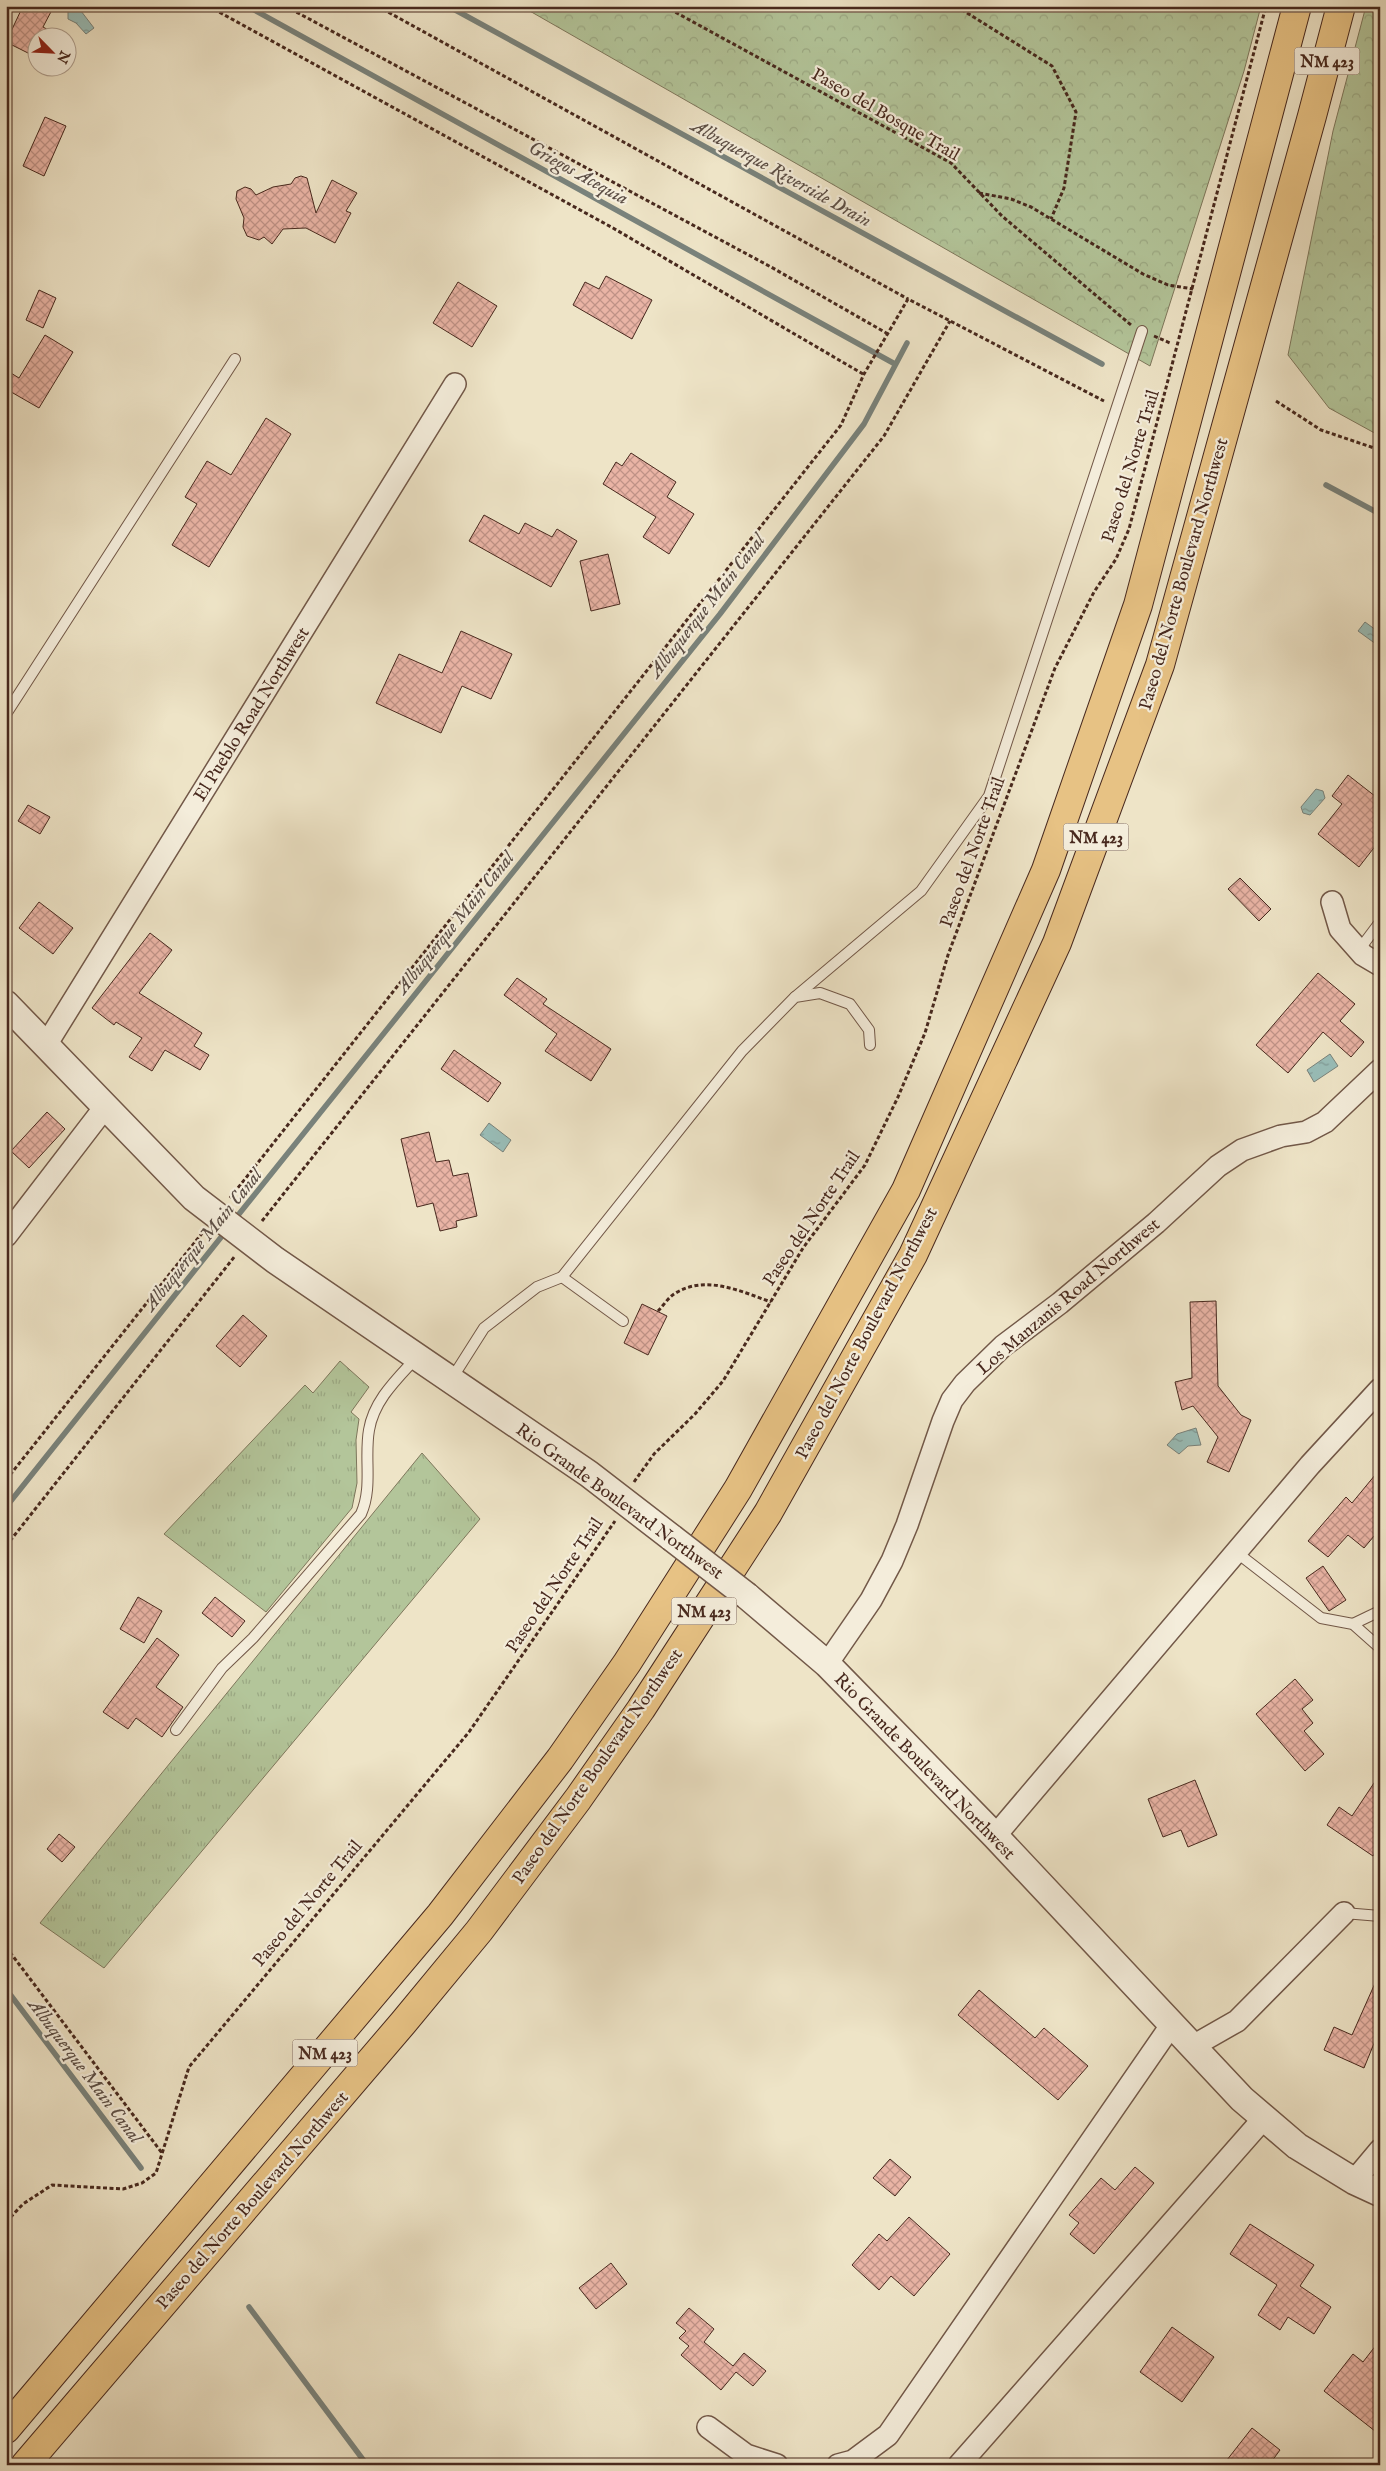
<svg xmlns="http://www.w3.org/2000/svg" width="1386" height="2471" font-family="'IM FELL English',serif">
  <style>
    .grass { fill: url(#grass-tufts); stroke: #7e775c }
    .forest { fill: url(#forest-crowns); stroke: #7e775c }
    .water { fill: url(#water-ripples); stroke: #79827b }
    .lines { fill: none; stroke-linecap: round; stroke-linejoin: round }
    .stream { stroke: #79827b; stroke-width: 5.5 }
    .building { fill: url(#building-cross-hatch); stroke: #48291e }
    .service-casing { stroke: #725848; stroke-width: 12 }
    .minor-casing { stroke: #725848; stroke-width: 24 }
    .tertiary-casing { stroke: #725848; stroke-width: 29 }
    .motorway-casing { stroke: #48291e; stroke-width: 30 }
    .path { stroke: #48291e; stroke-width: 3; stroke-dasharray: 4 2.5; stroke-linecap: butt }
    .service { stroke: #f4eddb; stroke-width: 10 }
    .minor { stroke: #f4eddb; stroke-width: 21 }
    .tertiary { stroke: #f4eddb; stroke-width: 26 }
    .motorway { stroke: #e7c284; stroke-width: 28 }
    .tertiary-bridge-casing { stroke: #725848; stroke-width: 29; stroke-linecap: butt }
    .tertiary-bridge { stroke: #f4eddb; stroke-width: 26 }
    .labels { text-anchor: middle; stroke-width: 4.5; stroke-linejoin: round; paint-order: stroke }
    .shield { fill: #f4eddb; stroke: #7c6457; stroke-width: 1 }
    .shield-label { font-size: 16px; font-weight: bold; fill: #48291e }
    .street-label { font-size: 18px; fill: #48291e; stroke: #f4eddb }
    .water-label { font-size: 19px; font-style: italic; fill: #5c4e45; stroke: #f4eddb }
  </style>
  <defs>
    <pattern id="grass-tufts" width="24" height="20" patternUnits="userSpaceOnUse" patternTransform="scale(1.25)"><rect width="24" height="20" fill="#b3c59a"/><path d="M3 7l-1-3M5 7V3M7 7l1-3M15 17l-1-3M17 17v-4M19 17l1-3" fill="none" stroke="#9ba984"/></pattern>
    <pattern id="forest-crowns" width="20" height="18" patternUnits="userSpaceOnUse" patternTransform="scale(1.25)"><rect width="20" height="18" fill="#b3c59a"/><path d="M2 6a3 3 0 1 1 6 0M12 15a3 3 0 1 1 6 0" fill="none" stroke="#9ba984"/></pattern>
    <pattern id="water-ripples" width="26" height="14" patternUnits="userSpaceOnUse" patternTransform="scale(1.25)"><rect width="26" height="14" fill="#99beb9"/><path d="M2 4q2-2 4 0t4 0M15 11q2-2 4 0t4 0" fill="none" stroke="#7f9a96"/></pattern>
    <pattern id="building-cross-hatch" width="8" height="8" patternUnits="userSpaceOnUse" patternTransform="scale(1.25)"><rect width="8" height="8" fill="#e9b4a5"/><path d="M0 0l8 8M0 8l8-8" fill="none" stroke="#bf9286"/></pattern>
  </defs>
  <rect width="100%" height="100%" fill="#eee4c7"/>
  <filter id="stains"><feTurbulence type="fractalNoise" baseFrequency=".004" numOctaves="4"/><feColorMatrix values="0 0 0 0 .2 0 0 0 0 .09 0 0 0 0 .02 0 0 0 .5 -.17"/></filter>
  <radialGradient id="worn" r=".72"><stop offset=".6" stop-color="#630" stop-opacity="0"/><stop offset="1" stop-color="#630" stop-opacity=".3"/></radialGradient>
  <g class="grass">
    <path d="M340 1361 369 1387 351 1412 359 1419 356 1440 357 1483 352 1508 266 1612 164 1534 305 1385 313 1393Z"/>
    <path d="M422 1453 480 1519 104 1968 40 1923Z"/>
  </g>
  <g class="forest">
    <path d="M521 6H1261L1244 71 1150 366Z"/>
    <path d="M1366 6H1380V436L1329 408 1288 355 1333 131Z"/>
  </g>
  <g class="water">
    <path d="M68 9 81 11 94 28 86 34 76 23 68 19Z"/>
    <path d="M1365 622 1380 633V647L1358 631Z"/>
    <path d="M1316 789 1323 791 1325 798 1310 815 1303 813 1301 807Z"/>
    <path d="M1330 1054 1338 1066 1314 1082 1307 1070Z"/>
    <path d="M489 1123 511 1140 503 1152 480 1135Z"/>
    <path d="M1196 1428 1201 1445 1188 1446 1179 1454 1167 1445 1177 1434Z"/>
  </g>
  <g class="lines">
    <g class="stream">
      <path d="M247 6 895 364"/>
      <path d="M448 6 1102 364"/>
      <path d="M1326 485 1380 514"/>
      <path d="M235 1219 720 614 864 424 907 343"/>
      <path d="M6 1507 226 1231"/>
      <path d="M6 1989 141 2168"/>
      <path d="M249 2307 367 2465"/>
    </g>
  </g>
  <g class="building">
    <path d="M23 6H54L43 27 63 38H38V58L6 42Z"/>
    <path d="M45 117 66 126 44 176 23 166Z"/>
    <path d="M301 176 307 178 316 213 332 180 357 193 346 211 351 213 335 243 306 228 283 229 272 244 264 237 259 240 247 236 243 227 244 218 236 199 237 191 245 187 251 189 256 195 273 187 291 184 295 178Z"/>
    <path d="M606 276 652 300 632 339 573 305 585 282 599 289Z"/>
    <path d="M458 282 497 306 472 347 433 323Z"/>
    <path d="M39 290 56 298 43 328 26 320Z"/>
    <path d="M45 335 73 352 39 408 6 389V370L19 378Z"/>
    <path d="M266 418 291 434 209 567 172 545 197 504 185 497 207 461 231 475Z"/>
    <path d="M631 453 676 482 667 497 694 514 669 554 643 537 656 517 603 484 616 462 622 466Z"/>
    <path d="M484 515 519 534 525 523 552 537 557 529 577 541 551 587 469 541Z"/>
    <path d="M608 554 620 604 591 611 580 561Z"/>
    <path d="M461 631 512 654 491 699 462 686 441 733 376 703 399 654 442 673Z"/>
    <path d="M1348 775 1380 800V840L1359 867 1318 834 1342 804 1332 796Z"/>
    <path d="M28 805 50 817 40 834 18 821Z"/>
    <path d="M1240 878 1271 909 1259 921 1228 889Z"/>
    <path d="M39 902 73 928 53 954 19 928Z"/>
    <path d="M150 933 172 950 139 993 202 1033 194 1046 209 1055 200 1070 165 1050 152 1071 129 1057 142 1038 116 1022 114 1025 92 1008Z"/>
    <path d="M1318 973 1355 1004 1340 1021 1364 1042 1351 1057 1323 1032 1288 1073 1256 1045Z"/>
    <path d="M517 978 547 999 543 1004 611 1049 591 1081 545 1051 557 1034 504 995Z"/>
    <path d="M454 1050 501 1083 488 1102 441 1069Z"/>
    <path d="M47 1112 65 1129 29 1168 11 1151Z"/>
    <path d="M429 1132 436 1162 449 1160 453 1176 468 1173 477 1216 456 1221 457 1227 440 1231 433 1203 417 1207 401 1139Z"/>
    <path d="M1216 1301 1218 1386 1241 1415 1251 1420 1229 1472 1207 1462 1218 1437 1193 1406 1182 1410 1175 1382 1192 1378 1190 1302Z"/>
    <path d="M642 1304 667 1316 648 1355 624 1343Z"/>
    <path d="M243 1315 267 1336 240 1367 216 1346Z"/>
    <path d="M1380 1469V1529L1364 1548 1348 1535 1328 1557 1308 1541 1346 1497 1352 1503Z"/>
    <path d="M1323 1566 1346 1600 1329 1611 1306 1578Z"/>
    <path d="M138 1597 162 1611 144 1643 120 1629Z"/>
    <path d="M215 1597 245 1621 232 1637 202 1613Z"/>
    <path d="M157 1638 179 1655 156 1687 183 1707 162 1737 136 1718 128 1729 103 1712Z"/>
    <path d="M1295 1679 1313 1700 1302 1709 1313 1723 1304 1731 1324 1754 1305 1771 1256 1714Z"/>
    <path d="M1380 1774V1845L1373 1856 1327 1825 1339 1807 1352 1816Z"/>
    <path d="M1195 1780 1217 1835 1188 1847 1181 1830 1163 1837 1148 1799Z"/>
    <path d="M59 1834 75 1847 62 1862 47 1849Z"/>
    <path d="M1380 1972V2043L1375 2041 1364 2068 1324 2050 1334 2027 1352 2035Z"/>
    <path d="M979 1990 1035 2038 1044 2028 1088 2066 1058 2100 958 2015Z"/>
    <path d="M890 2159 911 2177 895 2196 873 2178Z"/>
    <path d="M1135 2167 1154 2183 1094 2254 1070 2234 1079 2223 1069 2215 1101 2178 1115 2190Z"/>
    <path d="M909 2217 950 2254 914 2296 891 2276 879 2290 852 2265 879 2234 887 2241Z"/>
    <path d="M1250 2224 1314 2265 1300 2286 1331 2307 1314 2334 1288 2317 1280 2330 1258 2315 1277 2285 1230 2254Z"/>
    <path d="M611 2263 627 2284 596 2309 579 2288Z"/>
    <path d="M689 2308 714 2329 704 2342 733 2366 744 2353 766 2371 753 2386 736 2372 721 2390 681 2355 689 2346 679 2338 686 2331 676 2323Z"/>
    <path d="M1172 2327 1214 2357 1182 2402 1140 2372Z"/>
    <path d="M1380 2340V2435L1324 2391 1353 2354 1363 2362Z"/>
    <path d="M1252 2428 1280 2450 1269 2465H1223Z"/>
  </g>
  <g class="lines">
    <g class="service-casing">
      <g id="service">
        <path d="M6 714 235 359"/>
        <path d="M1359 950 1380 922"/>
        <path d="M795 997 921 891 989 796 1142 331"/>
        <path d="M562 1277 623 1321"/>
        <path d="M451 1380 484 1328 537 1287 562 1277 742 1051 795 997 820 993 850 1004 869 1030 870 1045"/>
        <path d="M1236 1552 1321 1618 1353 1624 1380 1648"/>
        <path d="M1353 1624 1380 1611"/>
        <path d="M176 1730 222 1668 253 1638 361 1514C373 1487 364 1458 369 1430 374 1400 397 1379 416 1358"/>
        <path d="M1344 1913 1380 1916"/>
      </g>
    </g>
    <g class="minor-casing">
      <g id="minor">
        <path d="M1332 902 1340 929 1363 955 1380 965"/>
        <path d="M46 1045 455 384"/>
        <path d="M6 1236 105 1107"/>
        <path d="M827 1664 871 1600 892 1561 907 1525 943 1421 952 1400 965 1383 1003 1346 1060 1303 1156 1223 1218 1166 1242 1150 1281 1136 1306 1132 1325 1122 1380 1070"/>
        <path d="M995 1836 1310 1465 1380 1389"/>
        <path d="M1193 2046 1237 2021 1344 1913"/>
        <path d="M1354 2181 1380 2150"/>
        <path d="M708 2427 746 2455 777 2465"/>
        <path d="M838 2465 853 2461 888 2435 1172 2024"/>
        <path d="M959 2465 1264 2118"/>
      </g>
    </g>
    <g class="tertiary-casing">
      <g id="tertiary">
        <path d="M6 1004 194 1198 275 1260 589 1474 672 1538"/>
        <path d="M747 1596 827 1664 995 1836 1242 2099 1297 2146 1354 2181 1380 2193"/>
      </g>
    </g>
    <g class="motorway-casing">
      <g id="motorway">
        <path d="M6 2429 440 1915 560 1759 627 1663 738 1489 906 1190 1046 870 1138 605 1297 6"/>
        <path d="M25 2465 403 2023 479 1931 578 1799 641 1709 768 1513 913 1255 1057 943 1160 665 1312 116 1341 6"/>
      </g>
    </g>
    <g class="path">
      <path d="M208 6 613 228 863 374"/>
      <path d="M285 6 771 267 888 334"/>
      <path d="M377 6 908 299"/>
      <path d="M664 6 951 163 1002 216 1131 325"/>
      <path d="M956 6 1052 66 1076 112 1064 188 1051 219"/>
      <path d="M1380 138 1375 237 1380 267"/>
      <path d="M979 193 1011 199 1031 207 1143 274 1168 285 1193 289"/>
      <path d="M1154 336 1170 343"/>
      <path d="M1276 401 1321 430 1380 450"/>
      <path d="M230 1198 841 425 864 374 908 299 1104 401"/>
      <path d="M262 1221 884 436 950 321"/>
      <path d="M658 1311C663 1306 668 1298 674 1294 705 1274 740 1291 771 1302"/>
      <path d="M6 1480 203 1232"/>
      <path d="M634 1482 654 1454 695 1414 723 1381 803 1248 865 1165 898 1097 925 1033 948 955 1055 668 1094 592 1116 559 1129 529 1266 6"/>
      <path d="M6 1546 235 1256"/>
      <path d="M6 1947 162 2153"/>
      <path d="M6 2222 23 2204 52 2185 123 2189 142 2183 156 2173 189 2067 469 1732 615 1521"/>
    </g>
    <use href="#service" class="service"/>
    <use href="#minor" class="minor"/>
    <use href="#tertiary" class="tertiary"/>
    <use href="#motorway" class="motorway"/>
    <g class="tertiary-bridge-casing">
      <path id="tertiary-bridge" d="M672 1538 747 1596"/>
    </g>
    <use href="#tertiary-bridge" class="tertiary-bridge"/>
  </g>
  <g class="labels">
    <g class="shield">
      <rect x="1294.5" y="47.5" width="65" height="27" rx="4"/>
      <rect x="1063.5" y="823.5" width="65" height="27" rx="4"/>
      <rect x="671.5" y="1597.5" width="65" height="27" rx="4"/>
      <rect x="292.5" y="2039.5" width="65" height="27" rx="4"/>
    </g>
    <g class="shield-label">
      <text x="1327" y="67">NM 423</text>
      <text x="1096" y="843">NM 423</text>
      <text x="704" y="1617">NM 423</text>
      <text x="325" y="2059">NM 423</text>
    </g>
    <g class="street-label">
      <text transform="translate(886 114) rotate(30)" y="6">Paseo del Bosque Trail</text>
      <text transform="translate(1130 466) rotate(-73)" y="6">Paseo del Norte Trail</text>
      <text transform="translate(1183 574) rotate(-74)" y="6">Paseo del Norte Boulevard Northwest</text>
      <text transform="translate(251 714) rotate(-58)" y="6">El Pueblo Road Northwest</text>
      <text transform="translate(972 852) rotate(-70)" y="6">Paseo del Norte Trail</text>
      <text transform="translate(811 1218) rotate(-56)" y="6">Paseo del Norte Trail</text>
      <text transform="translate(1068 1296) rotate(-40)" y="6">Los Manzanis Road Northwest</text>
      <text transform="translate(866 1333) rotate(-62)" y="6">Paseo del Norte Boulevard Northwest</text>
      <text transform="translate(620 1501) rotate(36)" y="6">Rio Grande Boulevard Northwest</text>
      <text transform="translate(554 1585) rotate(-56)" y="6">Paseo del Norte Trail</text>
      <text transform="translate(597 1766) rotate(-55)" y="6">Paseo del Norte Boulevard Northwest</text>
      <text transform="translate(925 1766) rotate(46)" y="6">Rio Grande Boulevard Northwest</text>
      <text transform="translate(307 1903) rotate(-50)" y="6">Paseo del Norte Trail</text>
      <text transform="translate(252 2200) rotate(-49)" y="6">Paseo del Norte Boulevard Northwest</text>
    </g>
    <g class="water-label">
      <text transform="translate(579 172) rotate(29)" y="7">Griegos Acequia</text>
      <text transform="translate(782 172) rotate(29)" y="7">Albuquerque Riverside Drain</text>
      <text transform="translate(706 605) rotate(-52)" y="7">Albuquerque Main Canal</text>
      <text transform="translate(454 922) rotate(-51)" y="7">Albuquerque Main Canal</text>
      <text transform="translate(202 1239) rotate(-51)" y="7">Albuquerque Main Canal</text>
      <text transform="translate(86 2070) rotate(53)" y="7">Albuquerque Main Canal</text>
    </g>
  </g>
  <rect width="1386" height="2471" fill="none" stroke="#eee4c7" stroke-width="25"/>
  <rect x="8" y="8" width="1371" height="2456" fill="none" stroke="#48291e" stroke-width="2.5"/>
  <rect x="12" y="12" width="1361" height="2446" fill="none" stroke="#48291e"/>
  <g transform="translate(52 52) rotate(114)"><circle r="24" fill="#f4eddb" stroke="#af9f8f"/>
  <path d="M0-4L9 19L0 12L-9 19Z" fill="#8f2418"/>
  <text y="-8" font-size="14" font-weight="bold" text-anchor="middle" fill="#48291e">N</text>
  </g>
  <rect width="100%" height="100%" filter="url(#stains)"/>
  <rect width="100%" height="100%" fill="url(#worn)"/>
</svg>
